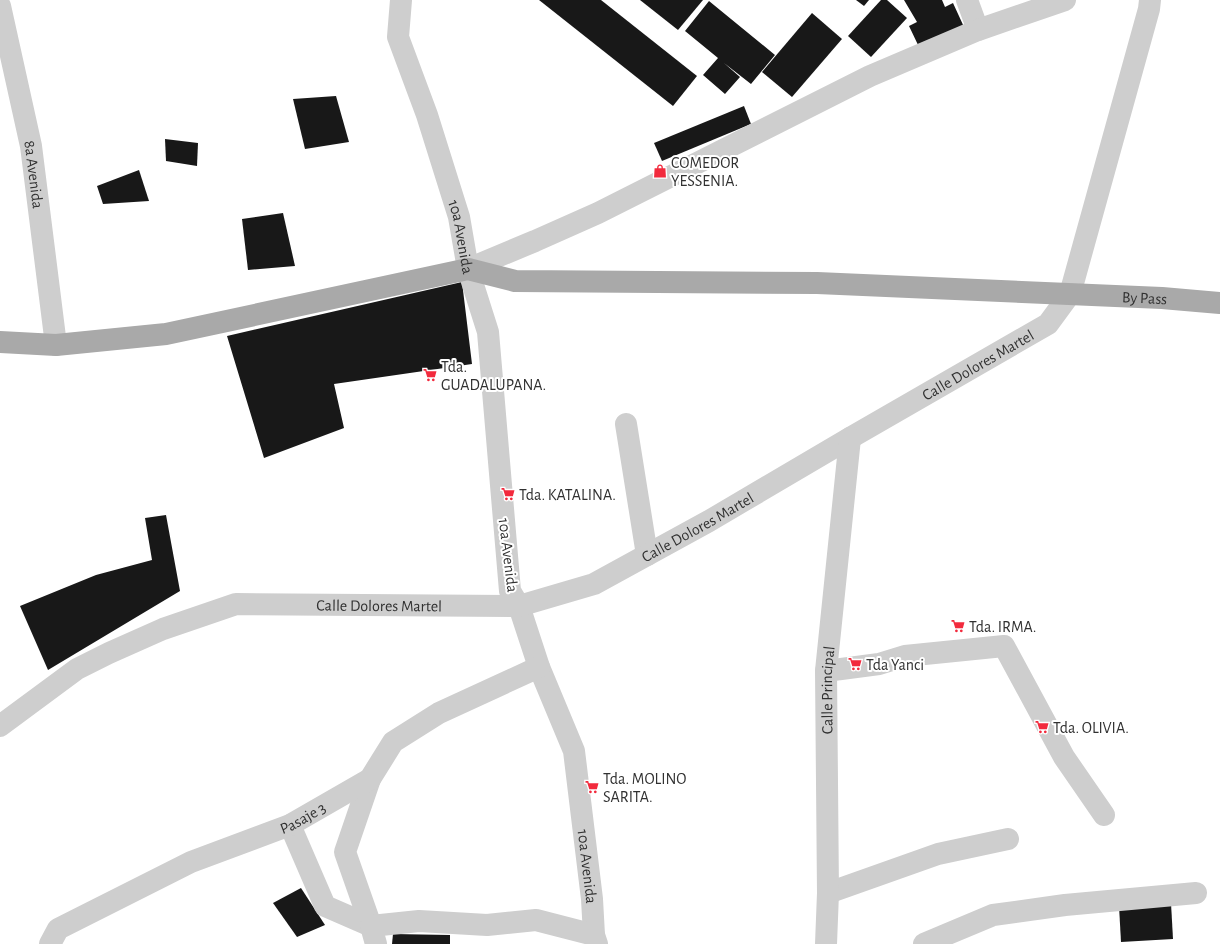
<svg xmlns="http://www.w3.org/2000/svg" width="1220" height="944" font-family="'Alegreya Sans',sans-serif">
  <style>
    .building { fill: #181818 }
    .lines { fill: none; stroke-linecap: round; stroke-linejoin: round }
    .minor { stroke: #cecece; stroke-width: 22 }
    .major { stroke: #a9a9a9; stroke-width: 22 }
    .labels { text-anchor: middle; stroke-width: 4; stroke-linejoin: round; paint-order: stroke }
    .poi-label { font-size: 16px; fill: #313131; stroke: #fff; text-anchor: start }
    .street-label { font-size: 16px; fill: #313131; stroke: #fff }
  </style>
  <rect width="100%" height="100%" fill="#fff"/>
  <g class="building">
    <path d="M539 0H601L697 76 673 106Z"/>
    <path d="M640 0H703L678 30Z"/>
    <path d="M856 0H869L864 6Z"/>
    <path d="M881 0H887L907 18 871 57 848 36Z"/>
    <path d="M904 0H942L945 7 953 3 964 27 919 47 909 26 917 22Z"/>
    <path d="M709 1 775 55 751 84 724 63 740 77 725 94 703 75 718 58 685 31Z"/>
    <path d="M812 13 842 39 792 97 762 72Z"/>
    <path d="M336 96 349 142 305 149 293 99Z"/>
    <path d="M744 106 751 124 662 161 654 143Z"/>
    <path d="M165 139 198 143 197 166 166 161Z"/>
    <path d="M139 170 149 201 103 204 97 186Z"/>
    <path d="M283 213 295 266 248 270 242 219Z"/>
    <path d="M462 282 472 364 334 384 344 428 264 458 227 336Z"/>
    <path d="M166 515 180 591 48 670 20 606 96 575 152 560 145 518Z"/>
    <path d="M301 888 325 925 297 937 273 903Z"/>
    <path d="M1171 903 1173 939 1121 942 1119 906Z"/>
    <path d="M393 934 450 935V944H392Z"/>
  </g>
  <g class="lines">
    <g class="minor">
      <path id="s1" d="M401 0 398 37 427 115 459 217 468 269 488 332 510 591 519 606 539 667 574 751 592 899 594 935 597 944"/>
      <path d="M967 0 978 30"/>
      <path id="s2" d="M0 6 31 146 56 345"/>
      <path d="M468 269 535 241 598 213 870 76 978 30 1065 0"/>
      <path d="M626 424 647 555"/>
      <path d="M826 671 879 664 905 656 1004 646 1064 757 1104 815"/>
      <path id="s3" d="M0 726 77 669 109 653 163 629 236 604 519 606 594 584 709 521 850 438 1048 324 1070 294 1149 9 1150 0"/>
      <path d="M290 825 325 906 371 926 345 852 370 779"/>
      <path d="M828 893 938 854 1008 839"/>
      <path id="s4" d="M50 944 58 929 191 862 290 825 370 779 393 742 439 713 539 667"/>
      <path d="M376 944 371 926 419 921 487 925 536 920 594 935"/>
      <path id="s5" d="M826 944 828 893 826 671 850 438"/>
      <path d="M924 944 993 915 1065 905 1196 893"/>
    </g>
    <path class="major" id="s6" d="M0 342 56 345 166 334 468 269 515 281 817 283 1162 298 1220 303"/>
  </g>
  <defs>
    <g id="shop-bare" transform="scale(1.08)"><path d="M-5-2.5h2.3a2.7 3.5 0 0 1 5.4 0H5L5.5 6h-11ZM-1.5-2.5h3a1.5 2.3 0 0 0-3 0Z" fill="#f22a3d" stroke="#fff" stroke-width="2.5" paint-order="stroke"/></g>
    <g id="supermarket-bare" transform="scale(1.08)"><path d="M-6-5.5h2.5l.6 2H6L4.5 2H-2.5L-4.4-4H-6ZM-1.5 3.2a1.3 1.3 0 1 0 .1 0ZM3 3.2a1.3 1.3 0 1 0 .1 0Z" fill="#f22a3d" stroke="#fff" stroke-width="2.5" paint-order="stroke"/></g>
  </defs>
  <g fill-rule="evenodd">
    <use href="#shop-bare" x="660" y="171"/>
    <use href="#supermarket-bare" x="430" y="375"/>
    <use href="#supermarket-bare" x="508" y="494"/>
    <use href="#supermarket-bare" x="958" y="626"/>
    <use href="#supermarket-bare" x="855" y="664"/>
    <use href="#supermarket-bare" x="1042" y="727"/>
    <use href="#supermarket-bare" x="592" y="787"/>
  </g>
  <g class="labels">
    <g class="poi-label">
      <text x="671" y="168">COMEDOR<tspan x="671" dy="18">YESSENIA.</tspan></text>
      <text x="441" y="372">Tda.<tspan x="441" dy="18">GUADALUPANA.</tspan></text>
      <text x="519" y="500">Tda. KATALINA.</text>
      <text x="969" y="632">Tda. IRMA.</text>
      <text x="866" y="670">Tda Yanci</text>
      <text x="1053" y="733">Tda. OLIVIA.</text>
      <text x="603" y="784">Tda. MOLINO<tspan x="603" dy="18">SARITA.</tspan></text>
    </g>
    <g class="street-label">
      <text dy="6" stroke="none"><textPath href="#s2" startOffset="172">8a Avenida</textPath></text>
      <text dy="6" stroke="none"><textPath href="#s1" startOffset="247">10a Avenida</textPath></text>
      <text dy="6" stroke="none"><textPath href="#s6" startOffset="1154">By Pass</textPath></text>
      <text dy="6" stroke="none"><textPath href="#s3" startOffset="1071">Calle Dolores Martel</textPath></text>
      <text dy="6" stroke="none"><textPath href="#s3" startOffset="747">Calle Dolores Martel</textPath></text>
      <text transform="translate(509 555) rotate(83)" y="6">10a Avenida</text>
      <text dy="6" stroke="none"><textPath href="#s3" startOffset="411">Calle Dolores Martel</textPath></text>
      <text dy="6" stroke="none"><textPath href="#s5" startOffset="254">Calle Principal</textPath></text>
      <text dy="6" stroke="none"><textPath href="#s4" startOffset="286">Pasaje 3</textPath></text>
      <text dy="6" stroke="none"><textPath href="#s1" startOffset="895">10a Avenida</textPath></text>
    </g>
  </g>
</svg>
